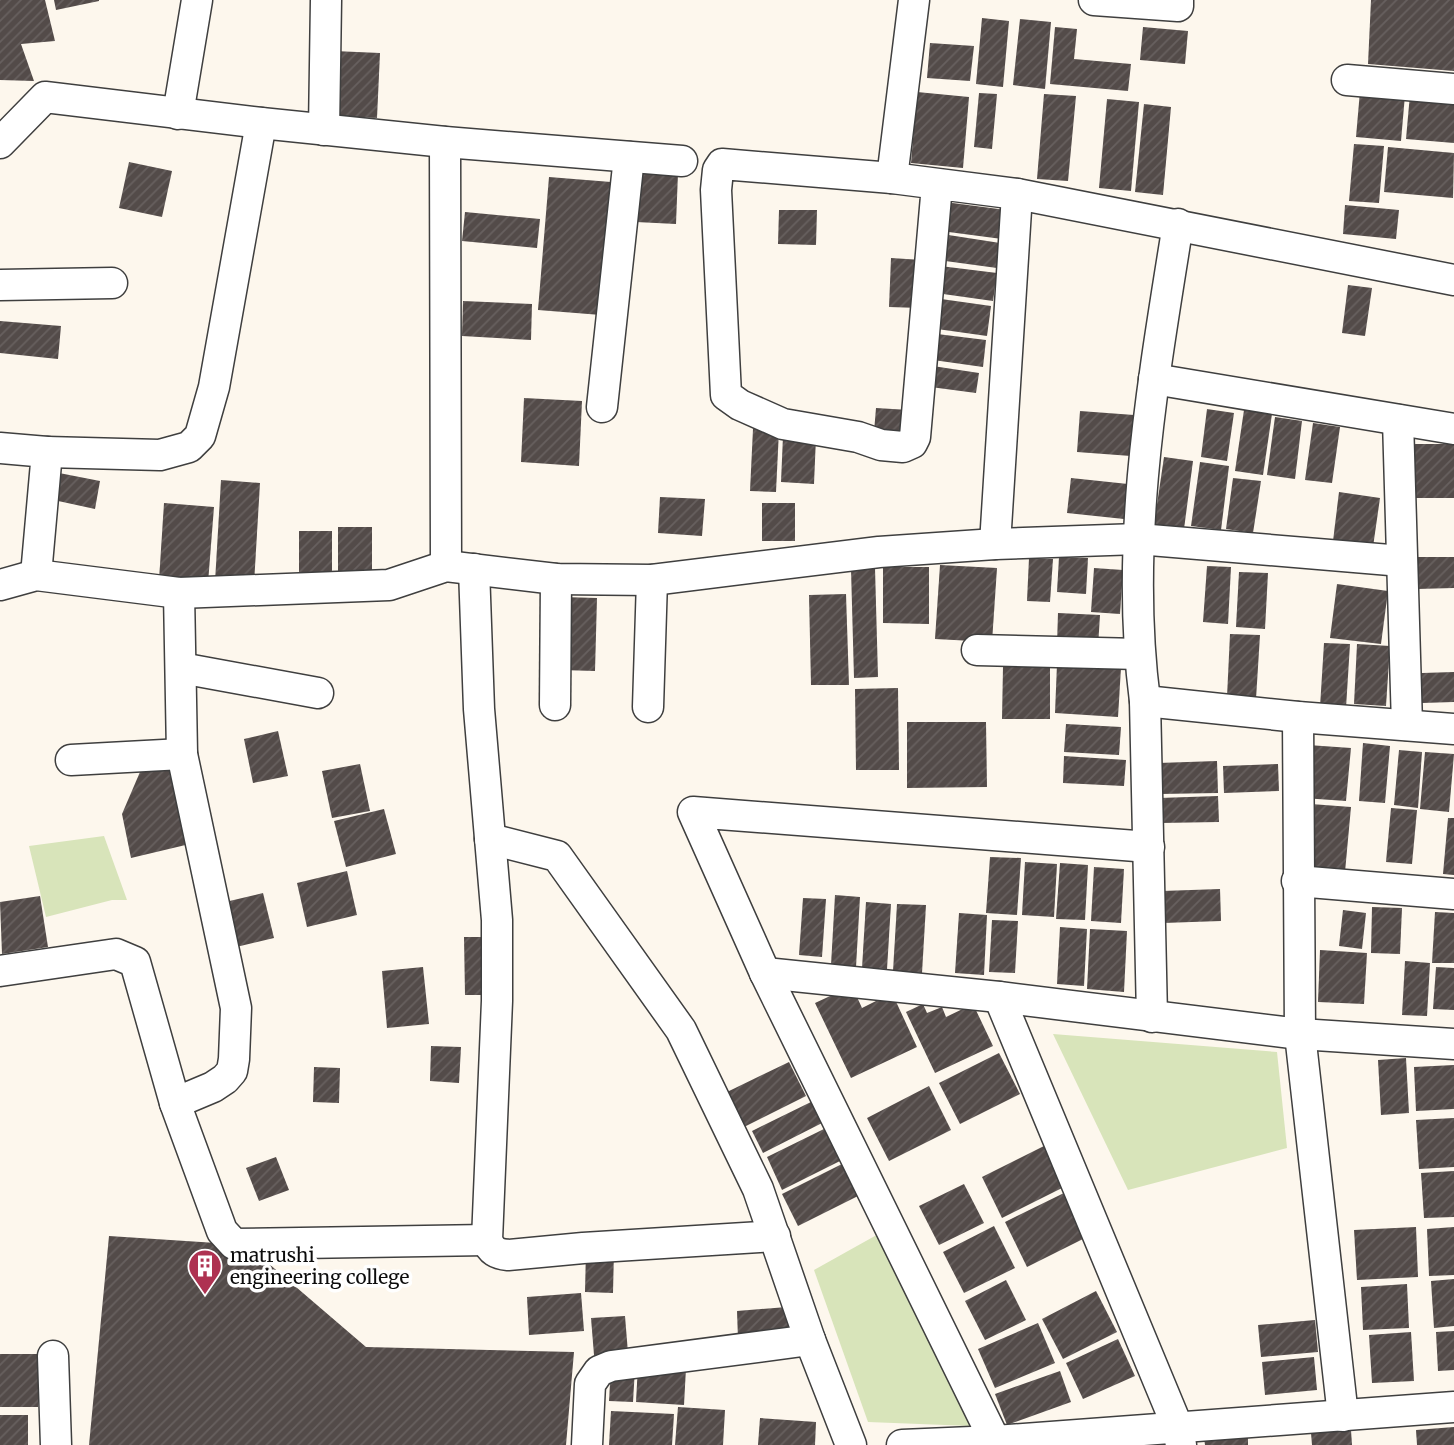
<svg xmlns="http://www.w3.org/2000/svg" width="1454" height="1445" font-family="Merriweather,serif">
  <style>
    .park { fill: #d8e4ba }
    .building { fill: url(#building-hatch) }
    .lines { fill: none; stroke-linecap: round; stroke-linejoin: round }
    .minor-casing { stroke: #3f3f3f; stroke-width: 33 }
    .minor { stroke: #fff; stroke-width: 30 }
    .labels { text-anchor: middle; stroke-width: 7; stroke-linejoin: round; paint-order: stroke }
    .poi-label { font-size: 19px; fill: #0c0c0c; stroke: #fff; text-anchor: start }
  </style>
  <defs>
    <pattern id="building-hatch" width="6" height="6" patternUnits="userSpaceOnUse" patternTransform="scale(1.75)"><rect width="6" height="6" fill="#534b49"/><path d="M-1 1l2-2M0 6l6-6M5 7l2-2" fill="none" stroke="#67605f"/></pattern>
  </defs>
  <rect width="100%" height="100%" fill="#fdf7ed"/>
  <g class="park">
    <path d="M104 836 127 900H112L46 917 29 846Z"/>
    <path d="M1053 1034 1277 1052 1287 1148 1128 1190Z"/>
    <path d="M882 1232 971 1426 868 1422 814 1270Z"/>
  </g>
  <g class="building">
    <path d="M0 0H45L55 41 21 44 34 81 0 80Z"/>
    <path d="M54 0H99V1L56 10Z"/>
    <path d="M1371 0H1454V71L1368 64Z"/>
    <path d="M982 18 1009 21 1003 87 976 84Z"/>
    <path d="M1020 19 1051 22 1045 89 1013 85Z"/>
    <path d="M1055 27 1077 29 1074 59 1131 64 1128 91 1050 84Z"/>
    <path d="M1143 27 1188 31 1185 64 1140 60Z"/>
    <path d="M930 43 974 46 970 81 927 78Z"/>
    <path d="M334 51 380 53 377 118 331 116Z"/>
    <path d="M1360 91 1405 95 1401 141 1356 137Z"/>
    <path d="M917 92 969 97 963 168 911 163Z"/>
    <path d="M979 93 997 94 992 149 974 147Z"/>
    <path d="M1044 94 1076 96 1068 181 1037 179Z"/>
    <path d="M1410 94 1454 98V143L1406 139Z"/>
    <path d="M1107 99 1139 102 1131 191 1099 188Z"/>
    <path d="M1144 104 1171 107 1163 195 1135 192Z"/>
    <path d="M1354 144 1384 146 1379 203 1349 201Z"/>
    <path d="M1388 147 1454 153 1453 198 1384 192Z"/>
    <path d="M129 162 172 171 162 217 119 208Z"/>
    <path d="M638 172 678 173 676 224 636 222Z"/>
    <path d="M549 177 611 182 601 315 538 310Z"/>
    <path d="M945 202 1006 210 1002 239 941 231Z"/>
    <path d="M1345 205 1399 210 1396 239 1343 234Z"/>
    <path d="M779 210H817L816 245 778 244Z"/>
    <path d="M465 212 540 219 537 248 462 241Z"/>
    <path d="M942 234 1000 243 997 268 938 260Z"/>
    <path d="M891 258 922 260 920 308 889 307Z"/>
    <path d="M940 266 997 273 993 301 936 293Z"/>
    <path d="M1348 285 1372 288 1365 336 1342 333Z"/>
    <path d="M934 298 991 306 987 336 930 328Z"/>
    <path d="M463 301 532 304 531 340 462 336Z"/>
    <path d="M0 321 61 326 58 359 0 353Z"/>
    <path d="M929 333 986 340 983 367 926 359Z"/>
    <path d="M926 365 979 373 976 393 923 386Z"/>
    <path d="M524 398 582 401 579 466 521 462Z"/>
    <path d="M876 408 909 410 908 433 874 432Z"/>
    <path d="M1207 409 1234 413 1227 461 1201 457Z"/>
    <path d="M1244 410 1272 414 1263 475 1235 471Z"/>
    <path d="M1080 411 1134 415 1131 456 1077 452Z"/>
    <path d="M1275 417 1302 421 1295 479 1267 475Z"/>
    <path d="M1313 423 1340 427 1332 483 1305 480Z"/>
    <path d="M753 429 779 430 776 492 750 491Z"/>
    <path d="M783 436 816 437 814 484 781 482Z"/>
    <rect x="1411" y="444" width="43" height="54"/>
    <path d="M1164 457 1193 461 1184 529 1154 525Z"/>
    <path d="M1200 462 1229 466 1221 530 1191 526Z"/>
    <path d="M54 472 100 481 95 509 49 499Z"/>
    <path d="M1071 478 1128 484 1124 519 1067 513Z"/>
    <path d="M1233 478 1261 481 1253 533 1226 529Z"/>
    <path d="M221 480 260 483 254 584 215 582Z"/>
    <path d="M1339 492 1380 498 1373 547 1333 541Z"/>
    <path d="M660 497 705 499 702 536 658 533Z"/>
    <path d="M164 503 214 507 208 583 159 580Z"/>
    <rect x="762" y="503" width="33" height="38"/>
    <rect x="338" y="527" width="34" height="50"/>
    <path d="M299 531H332V577L299 578Z"/>
    <path d="M1059 557 1088 558 1086 594 1057 592Z"/>
    <path d="M1417 557H1454V588L1417 589Z"/>
    <path d="M1029 558 1053 559 1050 602 1027 601Z"/>
    <path d="M940 565 997 568 992 642 935 639Z"/>
    <path d="M1207 566 1231 567 1228 624 1203 622Z"/>
    <path d="M883 567H929V624L883 623Z"/>
    <path d="M875 568 878 677 854 678 851 569Z"/>
    <path d="M1094 568 1123 570 1120 614 1091 612Z"/>
    <path d="M1239 572 1268 573 1265 629 1236 627Z"/>
    <path d="M1337 584 1388 591 1381 644 1330 638Z"/>
    <path d="M846 594 849 685H811L809 595Z"/>
    <path d="M562 597 597 598 595 671 561 670Z"/>
    <path d="M1058 613 1100 615 1098 647 1057 644Z"/>
    <path d="M1230 634 1260 635 1256 699 1227 697Z"/>
    <path d="M1324 643 1350 644 1346 708 1320 707Z"/>
    <path d="M1357 644 1390 646 1386 706 1354 704Z"/>
    <path d="M1057 664 1121 668 1118 717 1055 713Z"/>
    <path d="M1003 667H1050V719H1002Z"/>
    <path d="M1454 672V702L1422 703V673Z"/>
    <path d="M898 688 899 770H856L855 689Z"/>
    <path d="M907 722H986L987 787 907 788Z"/>
    <path d="M1066 724 1121 727 1119 755 1064 752Z"/>
    <path d="M278 731 288 776 253 783 244 739Z"/>
    <path d="M1363 743 1390 746 1385 803 1359 801Z"/>
    <path d="M1308 745 1351 748 1346 801 1303 798Z"/>
    <path d="M1399 750 1422 752 1418 808 1394 805Z"/>
    <path d="M1425 752 1454 754 1449 812 1420 809Z"/>
    <path d="M1064 756 1126 760 1124 786 1063 783Z"/>
    <path d="M1217 761 1218 793 1160 794 1158 763Z"/>
    <path d="M360 764 370 811 332 818 322 771Z"/>
    <path d="M1278 764 1279 791 1224 793 1223 766Z"/>
    <path d="M175 765 194 843 131 858 122 814 140 772Z"/>
    <path d="M1218 796 1219 822 1160 823 1159 798Z"/>
    <path d="M1311 804 1351 807 1345 872 1305 869Z"/>
    <path d="M1391 808 1417 810 1412 864 1386 862Z"/>
    <path d="M384 809 396 854 346 867 334 821Z"/>
    <path d="M1448 818H1454V875L1443 874Z"/>
    <path d="M990 857 1021 858 1017 915 986 913Z"/>
    <path d="M1025 862 1057 864 1054 917 1022 915Z"/>
    <path d="M1060 863 1088 865 1085 920 1056 919Z"/>
    <path d="M1094 867 1124 869 1121 923 1091 921Z"/>
    <path d="M347 871 357 915 307 927 297 883Z"/>
    <path d="M1220 889 1221 921 1163 923 1162 891Z"/>
    <path d="M263 893 274 938 232 948 221 903Z"/>
    <path d="M835 895 860 897 856 967 831 965Z"/>
    <path d="M40 896 48 947 2 954 0 902Z"/>
    <path d="M803 898 826 899 822 957 799 955Z"/>
    <path d="M866 902 891 904 887 969 862 968Z"/>
    <path d="M897 904 926 905 922 973 893 971Z"/>
    <path d="M1372 907 1402 908 1400 954 1371 953Z"/>
    <path d="M1343 910 1366 913 1362 949 1339 946Z"/>
    <path d="M1435 912 1454 913V963H1432Z"/>
    <path d="M959 913 987 915 984 975 955 973Z"/>
    <path d="M992 920 1018 921 1015 973 989 972Z"/>
    <path d="M1060 927 1087 929 1084 986 1057 984Z"/>
    <path d="M1090 929 1127 931 1124 992 1087 989Z"/>
    <path d="M464 937H493V995H465Z"/>
    <path d="M1320 950 1367 953 1364 1004 1318 1002Z"/>
    <path d="M1405 961 1430 963 1427 1016 1402 1015Z"/>
    <path d="M423 967 429 1024 387 1028 382 971Z"/>
    <path d="M1436 967 1454 968V1010L1433 1009Z"/>
    <path d="M852 986 862 1008 892 993 917 1047 851 1078 815 1003Z"/>
    <path d="M923 1004 927 1013 942 1007 946 1017 973 1004 993 1046 935 1073 906 1012Z"/>
    <path d="M431 1046 461 1047 459 1083 430 1081Z"/>
    <path d="M999 1053 1020 1094 960 1124 939 1083Z"/>
    <path d="M1406 1058 1409 1113 1381 1115 1378 1060Z"/>
    <path d="M789 1062 806 1096 744 1127 727 1092Z"/>
    <path d="M1454 1065V1109L1416 1111 1414 1067Z"/>
    <path d="M314 1067 340 1068 339 1103 313 1102Z"/>
    <path d="M929 1086 951 1130 889 1161 867 1118Z"/>
    <path d="M813 1101 824 1122 763 1153 752 1131Z"/>
    <path d="M1454 1118V1167L1419 1169 1416 1120Z"/>
    <path d="M826 1128 842 1160 782 1190 767 1157Z"/>
    <path d="M1044 1146 1064 1187 1002 1218 982 1177Z"/>
    <path d="M276 1157 289 1190 259 1201 246 1168Z"/>
    <path d="M842 1164 858 1196 798 1226 782 1194Z"/>
    <path d="M1454 1171V1217L1424 1218 1421 1173Z"/>
    <path d="M964 1184 984 1223 939 1245 919 1206Z"/>
    <path d="M1064 1193 1087 1237 1027 1267 1005 1222Z"/>
    <path d="M994 1226 1015 1268 964 1293 943 1252Z"/>
    <path d="M1416 1227 1418 1277 1357 1280 1354 1230Z"/>
    <path d="M1454 1227V1275L1429 1276 1427 1229Z"/>
    <path d="M109 1236 247 1245 366 1347 574 1352 566 1445H89Z"/>
    <path d="M586 1250H614L613 1293 585 1292Z"/>
    <path d="M1454 1279V1326L1434 1328 1431 1281Z"/>
    <path d="M1006 1280 1026 1320 985 1340 965 1301Z"/>
    <path d="M1407 1284 1409 1328 1363 1330 1361 1287Z"/>
    <path d="M1096 1291 1117 1332 1063 1359 1042 1319Z"/>
    <path d="M581 1293 584 1331 529 1335 527 1297Z"/>
    <path d="M787 1307 789 1336 738 1339 737 1311Z"/>
    <path d="M625 1316 628 1353 594 1355 591 1318Z"/>
    <path d="M1315 1320 1318 1352 1261 1357 1258 1325Z"/>
    <path d="M1038 1323 1055 1363 995 1388 978 1349Z"/>
    <path d="M1454 1331V1370L1438 1371 1436 1332Z"/>
    <path d="M1411 1332 1414 1381 1372 1383 1369 1335Z"/>
    <path d="M1118 1339 1135 1376 1083 1399 1066 1363Z"/>
    <rect x="0" y="1354" width="38" height="53"/>
    <path d="M1314 1357 1317 1390 1265 1395 1262 1362Z"/>
    <path d="M638 1365 686 1368 684 1405 636 1402Z"/>
    <path d="M611 1367 635 1368 633 1402 609 1401Z"/>
    <path d="M1060 1371 1071 1402 1007 1425 995 1394Z"/>
    <path d="M678 1407 725 1410 723 1445H675Z"/>
    <path d="M611 1411 674 1414 672 1445H609Z"/>
    <rect x="0" y="1415" width="28" height="30"/>
    <path d="M760 1418 816 1422 815 1445H758Z"/>
    <path d="M1454 1427V1445H1417L1416 1430Z"/>
    <path d="M1351 1430 1352 1445H1312L1311 1433Z"/>
    <path d="M1248 1435V1445H1205L1204 1438Z"/>
  </g>
  <g class="lines">
    <g class="minor-casing">
      <g id="minor">
        <path d="M1094 0 1178 6V0"/>
        <path d="M1347 80 1454 89"/>
        <path d="M178 114 197 0"/>
        <path d="M324 130 326 0"/>
        <path d="M445 142 446 566"/>
        <path d="M0 143 45 97 261 123 445 142 682 161"/>
        <path d="M892 178 914 0"/>
        <path d="M937 185 915 437 912 443 903 447 881 445 858 437 783 424 740 405 726 395 716 190 718 170 722 164 892 178 1017 194 1454 280"/>
        <path d="M0 285 112 283"/>
        <path d="M1154 379 1454 429"/>
        <path d="M602 407 629 157"/>
        <path d="M1398 420 1407 725"/>
        <path d="M0 448 47 452 36 575"/>
        <path d="M47 452 160 455 189 447 200 436 214 387 261 123"/>
        <path d="M995 544 1017 194"/>
        <path d="M474 569 479 709 497 920V1001L487 1240C491 1251 497 1254 508 1255L583 1248 775 1236"/>
        <path d="M0 585 36 575 179 593 389 585 446 566 556 579 652 580 879 552 995 544 1138 539 1402 561"/>
        <path d="M977 650 1139 654"/>
        <path d="M181 668 318 693"/>
        <path d="M1145 701 1298 717 1454 729"/>
        <path d="M555 705 556 579"/>
        <path d="M648 707 652 580"/>
        <path d="M1298 717 1300 1034 1343 1416"/>
        <path d="M71 760 182 754"/>
        <path d="M490 839 557 856 681 1030 758 1189 810 1340 851 1445"/>
        <path d="M1297 881 1454 894"/>
        <path d="M0 971 116 954 135 962 175 1103 213 1087 225 1079 232 1071 234 1059 236 1008 182 754 179 593"/>
        <path d="M765 973 999 997 1300 1034 1454 1044"/>
        <path d="M999 997 1178 1428 1181 1445"/>
        <path d="M1152 1017 1145 701C1124 542 1153 381 1178 224"/>
        <path d="M175 1103 222 1231 234 1244 487 1240"/>
        <path d="M53 1356 56 1445"/>
        <path d="M995 1441 765 973 693 812 1149 847"/>
        <path d="M587 1445 590 1384 599 1371 611 1366 810 1340"/>
        <path d="M902 1445 995 1441 1454 1407"/>
      </g>
    </g>
    <use href="#minor" class="minor"/>
  </g>
  <defs>
    <g id="building-pin" transform="scale(1.75)"><path d="M0 17L-7.5 6A9.5 9.5 0 1 1 7.5 6Z" fill="#ae3251" stroke="#fff"/><path d="M-4-6H4V6H1V3H-1V6H-4ZM-2.5-4.3h1.7v1.8h-1.7ZM.8-4.3h1.7v1.8H.8ZM-2.5-1h1.7V.8h-1.7ZM.8-1h1.7V.8H.8Z" fill="#fff"/></g>
  </defs>
  <g fill-rule="evenodd">
    <use href="#building-pin" x="205" y="1266"/>
  </g>
  <g class="labels">
    <g class="poi-label">
      <text x="230" y="1262">matrushi<tspan x="230" dy="22">engineering college</tspan></text>
    </g>
  </g>
</svg>
